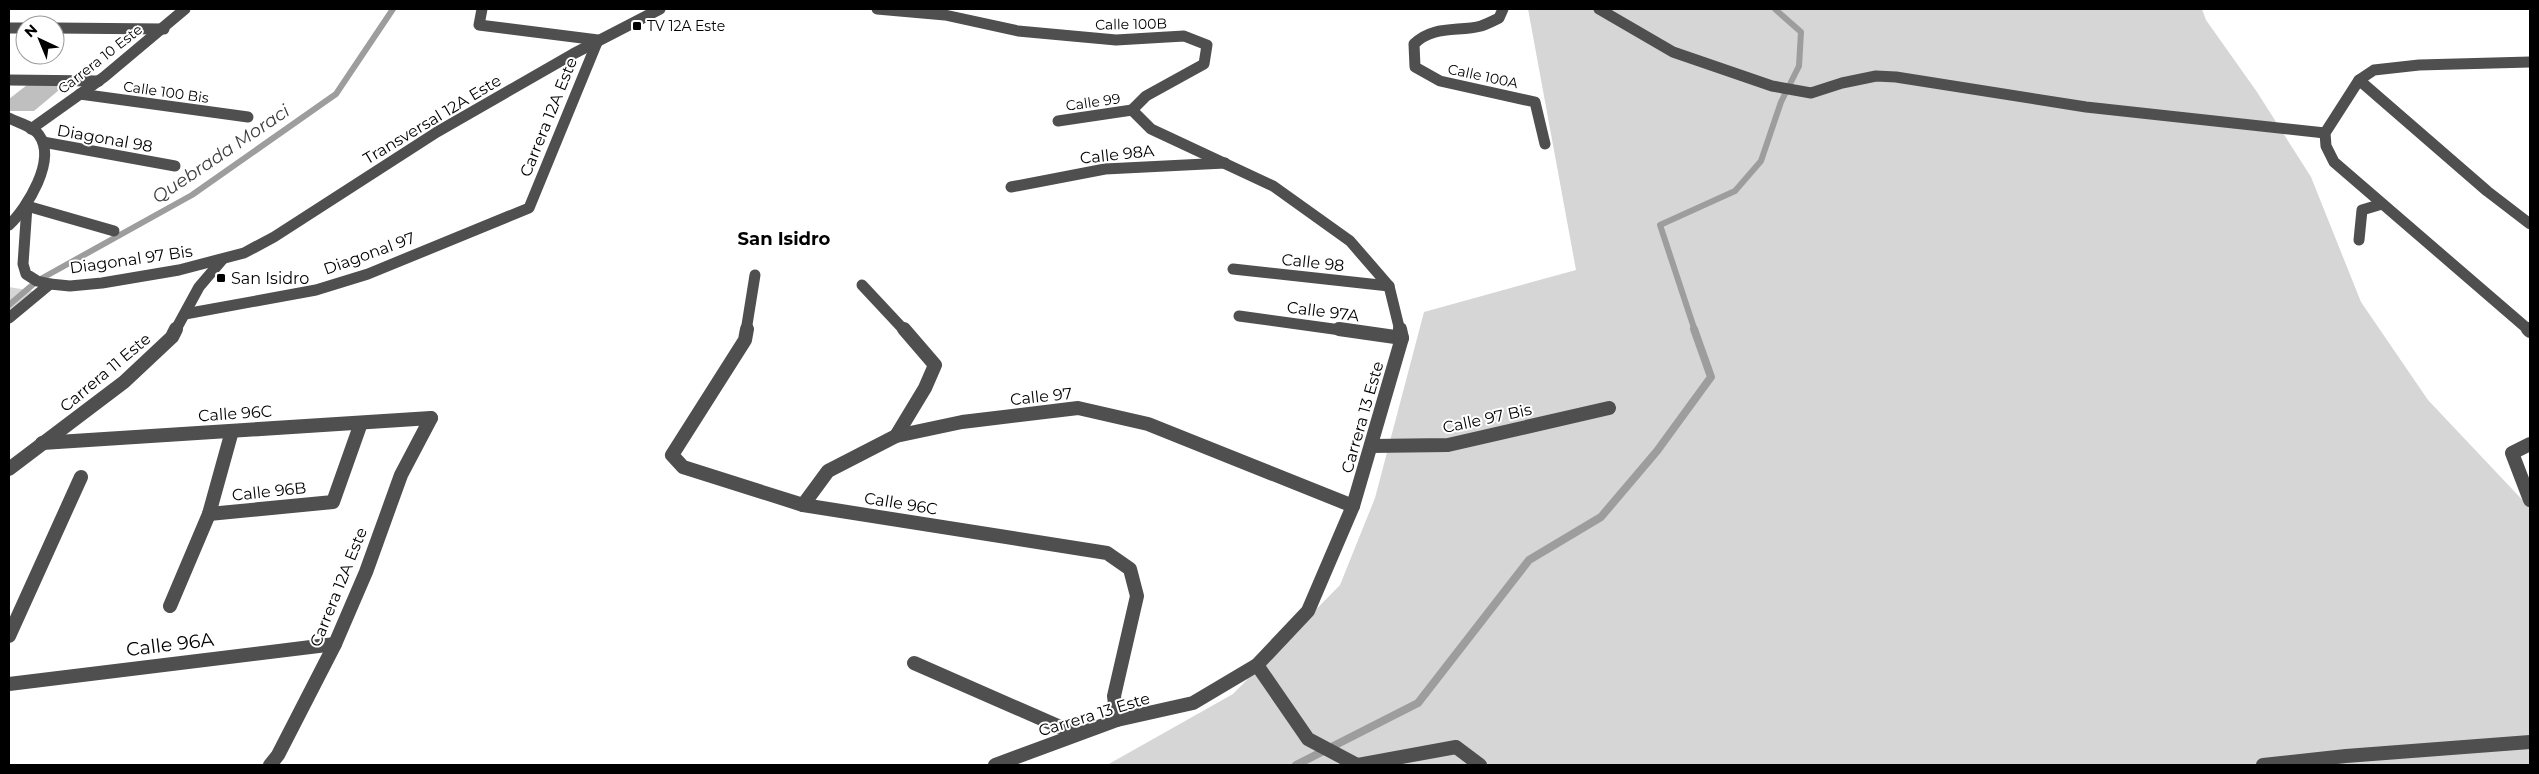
<svg xmlns="http://www.w3.org/2000/svg" width="2539" height="774" font-family="Montserrat,sans-serif">
  <style>
    .green { fill: #d6d6d6 }
    .lines { fill: none; stroke-linecap: round; stroke-linejoin: round }
    .stream-far1 { stroke: #9d9d9d; stroke-width: 6 }
    .stream { stroke: #9d9d9d; stroke-width: 8 }
    .building { fill: #bfbfbf }
    .minor-far1 { stroke: #4f4f4f; stroke-width: 11 }
    .minor { stroke: #4f4f4f; stroke-width: 14 }
    .poi-dot { fill: #000; stroke: #fff; stroke-width: 2 }
    .labels { text-anchor: middle; stroke-width: 4; stroke-linejoin: round; paint-order: stroke }
    .far-street-label { font-size: 14px; fill: #000; stroke: #fff }
    .far-poi-label { font-size: 14px; fill: #000; stroke: #fff; text-anchor: start }
    .street-label { font-size: 16px; fill: #000; stroke: #fff }
    .poi-label { font-size: 16px; fill: #000; stroke: #fff; text-anchor: start }
    .water-label { font-size: 18px; font-style: italic; fill: #3e3e3e; stroke: #fff }
    .neighbourhood-label { font-size: 18px; font-weight: bold; fill: #000; stroke: #fff }
    .near-street-label { font-size: 19px; fill: #000; stroke: #fff }
  </style>
  <rect width="100%" height="100%" fill="#fff"/>
  <g class="green">
    <path d="M1528 9H2202L2206 20 2257 92 2311 177 2361 302 2428 400 2530 508V765H1107L1233 694 1340 585 1375 498 1424 312 1576 270Z"/>
    <path d="M9 287 33 291 9 311Z"/>
  </g>
  <g class="lines">
    <g class="stream-far1">
      <path d="M9 305 37 281 192 195 336 94 393 9"/>
      <path d="M1695 331 1660 225 1735 191 1761 161 1781 102 1799 66 1801 32 1775 9"/>
    </g>
    <path class="stream" d="M1296 765 1418 703 1529 560 1601 517 1657 451 1711 377 1694 329"/>
  </g>
  <path class="building" d="M27 85H65L34 111H9V99Z"/>
  <g class="lines">
    <g class="minor-far1">
      <path d="M877 9 945 15 1018 31 1116 40 1184 36 1207 45 1204 64 1146 96 1132 110 1151 129 1273 186 1350 241 1389 286 1400 331"/>
      <path d="M1503 9 1499 18C1493 21 1487 24 1481 26 1458 32 1433 25 1414 44L1415 67 1440 81 1535 102 1545 144"/>
      <path d="M1599 9 1673 52 1772 86 1811 93 1842 83 1876 76 1896 77 2086 107 2325 133"/>
      <path d="M9 28H25"/>
      <path d="M55 28 164 29"/>
      <path d="M9 80 99 81"/>
      <path d="M2359 80 2487 191 2530 224"/>
      <path d="M80 94 248 117"/>
      <path d="M9 118C18 123 33 126 39 135 57 160 27 208 9 225"/>
      <path d="M1058 121 1132 110"/>
      <path d="M31 129 104 77 185 9"/>
      <path d="M43 142 175 166"/>
      <path d="M1011 187 1105 169 1225 163"/>
      <path d="M27 206 23 264 26 274 37 281 50 284 70 286 102 283 179 270 244 253 274 237 437 132 573 54 660 9"/>
      <path d="M27 206 114 231"/>
      <path d="M2359 240 2362 210 2382 204"/>
      <path d="M1233 269 1389 286"/>
      <path d="M862 285 905 331"/>
      <path d="M185 314 316 290 368 274 529 208 598 40 479 25 482 9"/>
      <path d="M1239 316 1348 331"/>
      <path d="M9 318 50 284"/>
      <path d="M175 331 199 287 222 260"/>
      <path d="M746 331 755 275"/>
      <path d="M2530 331 2334 162 2326 146 2325 133 2359 80 2374 70 2419 65 2530 62"/>
    </g>
    <g class="minor">
      <path d="M747 329 745 340 672 455 683 467 803 505 1107 553 1130 569 1137 596 1114 696 1117 720"/>
      <path d="M1339 329 1402 338"/>
      <path d="M2528 329 2530 331"/>
      <path d="M896 436 925 388 935 365 904 329"/>
      <path d="M42 443 431 418"/>
      <path d="M2530 444 2512 453 2530 500"/>
      <path d="M1371 446 1448 445 1609 408"/>
      <path d="M9 469 124 382 172 337 176 329"/>
      <path d="M803 505 828 471 896 436 962 422 1078 408 1148 424 1353 506"/>
      <path d="M209 514 333 502 361 423"/>
      <path d="M170 606 209 514 232 431"/>
      <path d="M9 636 81 477"/>
      <path d="M914 663 1076 734"/>
      <path d="M1257 665 1308 739 1357 765"/>
      <path d="M9 684 335 644"/>
      <path d="M270 765 278 755 335 644 366 572 401 475 431 418"/>
      <path d="M995 765 1117 720 1193 703 1257 665 1308 611 1353 506 1402 338 1400 329"/>
      <path d="M1358 765 1456 747 1480 765"/>
      <path d="M2263 765 2346 756 2530 742"/>
    </g>
  </g>
  <g class="poi-dot">
    <rect x="632" y="21" width="10" height="10" rx="2.5"/>
    <rect x="216" y="273" width="10" height="10" rx="2.5"/>
  </g>
  <g class="labels">
    <g class="far-street-label">
      <text transform="translate(1131 24) rotate(-1)" y="5">Calle 100B</text>
      <text transform="translate(100 59) rotate(-38)" y="5">Carrera 10 Este</text>
      <text transform="translate(1483 76) rotate(12)" y="5">Calle 100A</text>
      <text transform="translate(166 92) rotate(8)" y="5">Calle 100 Bis</text>
      <text transform="translate(1093 102) rotate(-8)" y="5">Calle 99</text>
    </g>
    <g class="far-poi-label">
      <text x="647" y="31">TV 12A Este</text>
    </g>
    <g class="street-label">
      <text transform="translate(548 117) rotate(-68)" y="6">Carrera 12A Este</text>
      <text transform="translate(432 119) rotate(-31)" y="6">Transversal 12A Este</text>
      <text transform="translate(105 138) rotate(10)" y="6">Diagonal 98</text>
      <text transform="translate(1117 154) rotate(-6)" y="6">Calle 98A</text>
      <text transform="translate(369 253) rotate(-20)" y="6">Diagonal 97</text>
      <text transform="translate(131 259) rotate(-8)" y="6">Diagonal 97 Bis</text>
      <text transform="translate(1313 262) rotate(6)" y="6">Calle 98</text>
      <text transform="translate(1323 311) rotate(7)" y="6">Calle 97A</text>
      <text transform="translate(105 372) rotate(-40)" y="6">Carrera 11 Este</text>
      <text transform="translate(1041 396) rotate(-6)" y="6">Calle 97</text>
      <text transform="translate(235 413) rotate(-4)" y="6">Calle 96C</text>
      <text transform="translate(1362 417) rotate(-74)" y="6">Carrera 13 Este</text>
      <text transform="translate(1487 418) rotate(-12)" y="6">Calle 97 Bis</text>
      <text transform="translate(269 491) rotate(-6)" y="6">Calle 96B</text>
      <text transform="translate(901 503) rotate(9)" y="6">Calle 96C</text>
      <text transform="translate(338 587) rotate(-68)" y="6">Carrera 12A Este</text>
      <text transform="translate(1094 714) rotate(-17)" y="6">Carrera 13 Este</text>
    </g>
    <g class="poi-label">
      <text x="231" y="284">San Isidro</text>
    </g>
    <g class="water-label">
      <text transform="translate(221 154) rotate(-34)" y="6">Quebrada Moraci</text>
    </g>
    <g class="neighbourhood-label">
      <text x="784" y="245">San Isidro</text>
    </g>
    <g class="near-street-label">
      <text transform="translate(170 644) rotate(-7)" y="7">Calle 96A</text>
    </g>
  </g>
  <rect width="2539" height="774" fill="none" stroke="#000000" stroke-width="20"/>
  <g transform="translate(40 40) rotate(316)"><circle r="24" fill="#ffffff" stroke="#999999"/>
  <path d="M0-4L9 19L0 12L-9 19Z" fill="#000000"/>
  <text y="-8" font-size="14" font-weight="bold" text-anchor="middle" fill="#000000">N</text>
  </g>
</svg>
